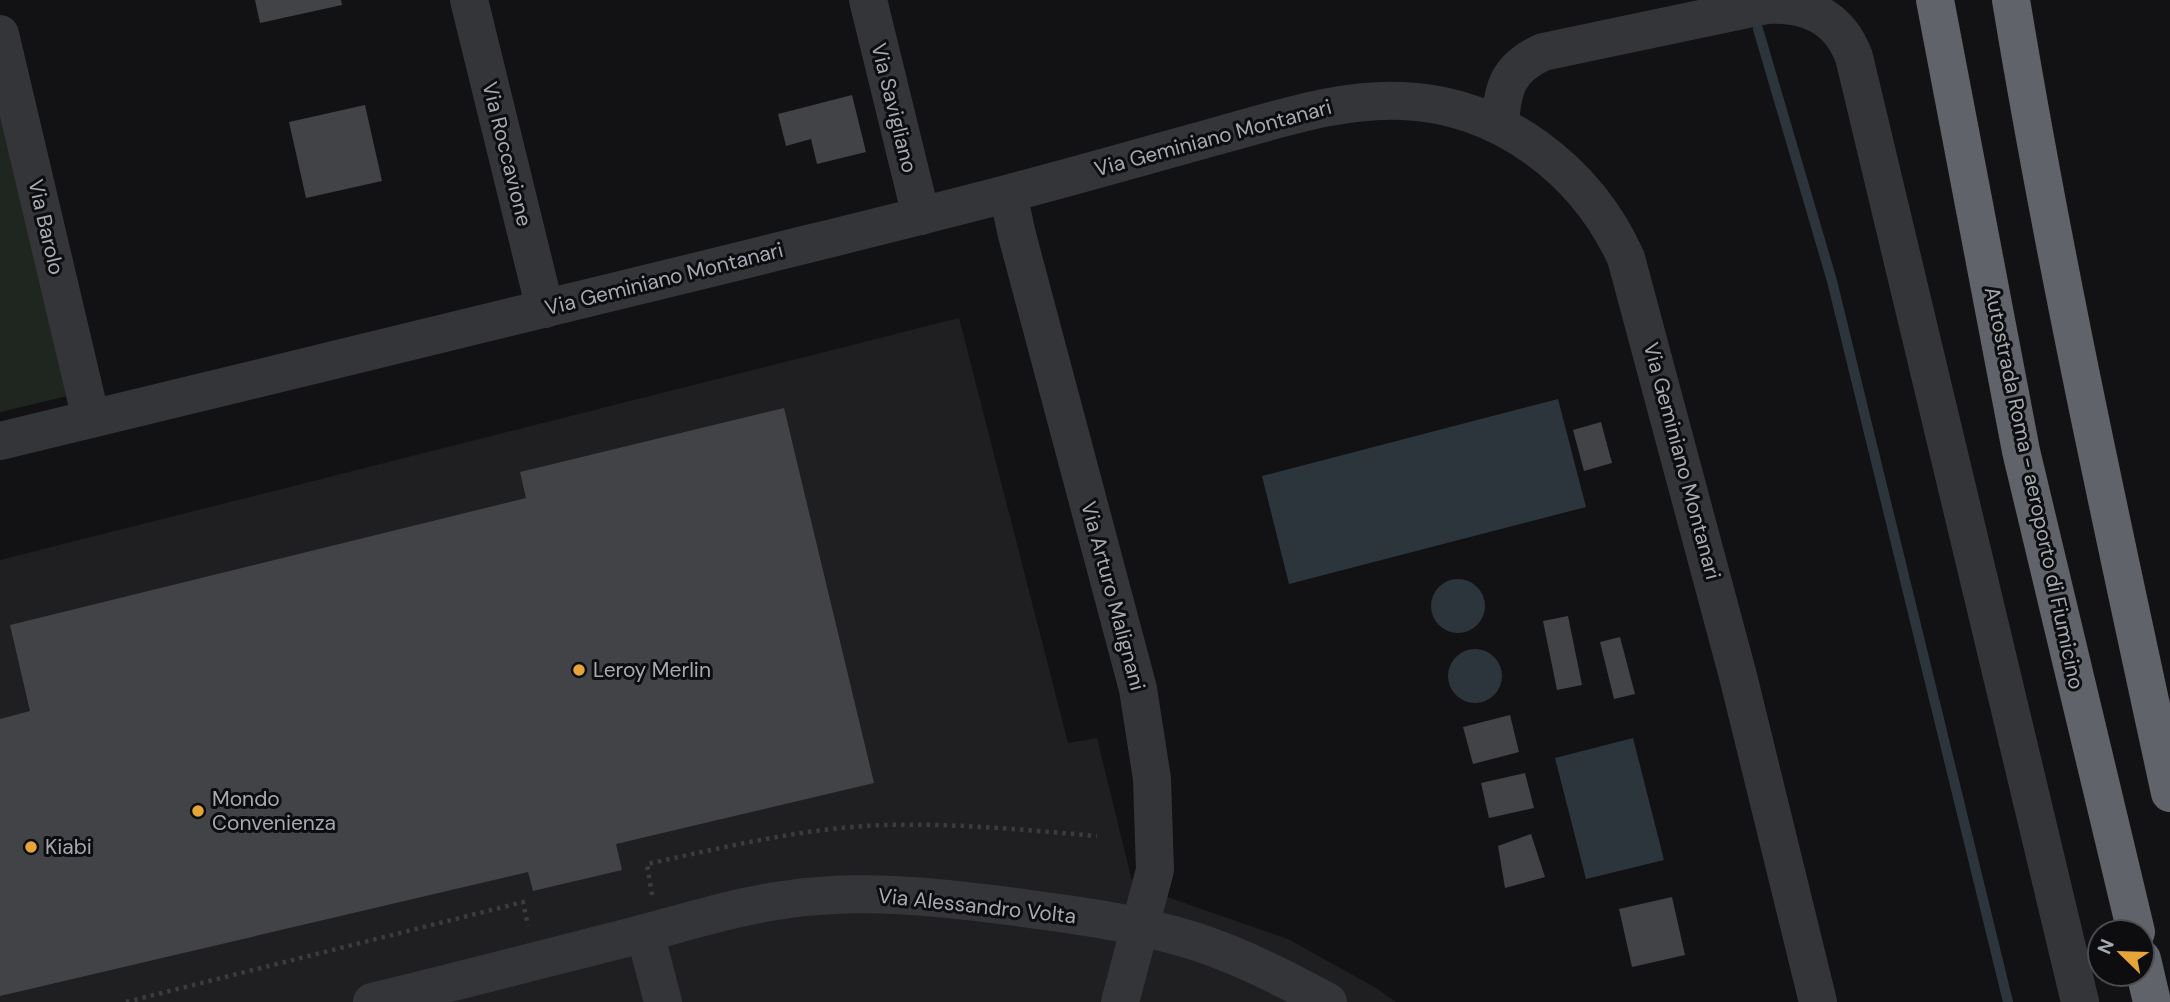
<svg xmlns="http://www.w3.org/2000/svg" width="2170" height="1002" font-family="'DM Sans',sans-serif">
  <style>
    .built { fill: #1f1f21 }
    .green { fill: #1f2620 }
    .water { fill: #2d353c }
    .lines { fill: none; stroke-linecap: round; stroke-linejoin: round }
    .stream { stroke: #2d353c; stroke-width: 10 }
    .building { fill: #414347 }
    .path { stroke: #3a3c40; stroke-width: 4.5; stroke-dasharray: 3.5 5; stroke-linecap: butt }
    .minor { stroke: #343539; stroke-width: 38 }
    .highway { stroke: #606369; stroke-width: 38 }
    .poi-dot { fill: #e5a539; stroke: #0d0d0f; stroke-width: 2.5 }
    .labels { text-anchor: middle; stroke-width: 6; stroke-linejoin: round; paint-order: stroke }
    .street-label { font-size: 21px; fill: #a5aab3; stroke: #0d0d0f }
    .poi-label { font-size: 21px; fill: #a5aab3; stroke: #0d0d0f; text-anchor: start }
  </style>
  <rect width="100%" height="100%" fill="#121214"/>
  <path class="built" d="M959 318 1068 743 1097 738 1133 885 1288 939 1376 988 1396 1002H0V560Z"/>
  <path class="green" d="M0 85 76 394 0 412Z"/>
  <g class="water">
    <path d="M1558 399 1586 507 1289 584 1262 476Z"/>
    <circle cx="1458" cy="606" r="27"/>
    <circle cx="1475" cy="676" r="27"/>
    <path d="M1633 738 1664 860 1586 879 1555 758Z"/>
  </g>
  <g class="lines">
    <path class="stream" d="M1758 29 1832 281 2008 1002"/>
  </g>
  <g class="building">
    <path d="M255 0H341L342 5 260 23Z"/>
    <path d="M852 95 866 152 817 164 811 139 786 146 778 114Z"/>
    <path d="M365 105 382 181 306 198 289 122Z"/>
    <path d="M784 408 874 783 616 844 622 870 533 891 528 872 0 996V719L30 711 10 625 526 498 520 472Z"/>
    <path d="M1601 422 1612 463 1584 471 1573 430Z"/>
    <path d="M1568 616 1582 685 1557 690 1543 621Z"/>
    <path d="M1620 637 1635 694 1614 699 1600 642Z"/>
    <path d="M1510 715 1519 752 1473 764 1463 727Z"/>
    <path d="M1525 773 1534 808 1489 818 1481 783Z"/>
    <path d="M1531 834 1545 877 1505 888 1498 846Z"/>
    <path d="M1672 897 1685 955 1632 967 1619 909Z"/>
  </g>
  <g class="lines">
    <g class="path">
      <path d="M652 895 647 864C725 847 803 828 884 825 955 823 1026 830 1097 836"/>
      <path d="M126 1002 523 902 528 926"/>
    </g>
    <g class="minor">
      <path d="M469 0 545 309"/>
      <path d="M868 0 921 216"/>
      <path d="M0 34 91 419"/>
      <path d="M1500 125C1502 88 1508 68 1543 52L1767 5C1808 3 1839 17 1854 57L2080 1002"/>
      <path d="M1008 194 1017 235 1138 689 1152 779 1155 870 1120 1002"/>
      <path d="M0 441C240 383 479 325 719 266 815 242 911 219 1006 194 1079 175 1152 154 1224 134 1283 118 1342 98 1403 101 1501 105 1586 170 1626 258L1738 676 1818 1002"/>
      <path d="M645 933 663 1002"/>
      <path d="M372 1002C459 981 547 958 634 936 683 923 733 907 783 900 860 888 939 897 1016 907 1077 915 1144 924 1203 944 1247 959 1287 980 1328 1002"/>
    </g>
    <g class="highway">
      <path d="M1935 0 2021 451 2136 932"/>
      <path d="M2011 0C2055 266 2113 530 2170 793"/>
      <path d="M2142 959 2152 1002"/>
    </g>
  </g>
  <g class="poi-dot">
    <circle cx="579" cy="670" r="7"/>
    <circle cx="198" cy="811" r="7"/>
    <circle cx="31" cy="847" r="7"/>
  </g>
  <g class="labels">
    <g class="street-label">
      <text transform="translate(894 108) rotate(76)" y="7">Via Savigliano</text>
      <text transform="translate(1213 138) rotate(-15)" y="7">Via Geminiano Montanari</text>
      <text transform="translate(507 154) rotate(76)" y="7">Via Roccavione</text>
      <text transform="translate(46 227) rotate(77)" y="7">Via Barolo</text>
      <text transform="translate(664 279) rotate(-14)" y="7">Via Geminiano Montanari</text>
      <text transform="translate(1682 461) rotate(75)" y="7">Via Geminiano Montanari</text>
      <text transform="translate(2034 488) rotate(78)" y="7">Autostrada Roma - aeroporto di Fiumicino</text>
      <text transform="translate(1113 596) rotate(75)" y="7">Via Arturo Malignani</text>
      <text transform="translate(977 906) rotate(6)" y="7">Via Alessandro Volta</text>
    </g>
    <g class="poi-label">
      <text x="593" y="677">Leroy Merlin</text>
      <text x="212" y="806">Mondo<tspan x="212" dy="24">Convenienza</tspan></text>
      <text x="45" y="854">Kiabi</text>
    </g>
  </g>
  <g transform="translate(2121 953) rotate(293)"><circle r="33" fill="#0d0d0f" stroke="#4a4c51" stroke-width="2"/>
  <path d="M0-5L12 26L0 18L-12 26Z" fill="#e5a539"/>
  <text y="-10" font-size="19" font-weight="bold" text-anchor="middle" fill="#a5aab3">N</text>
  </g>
</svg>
